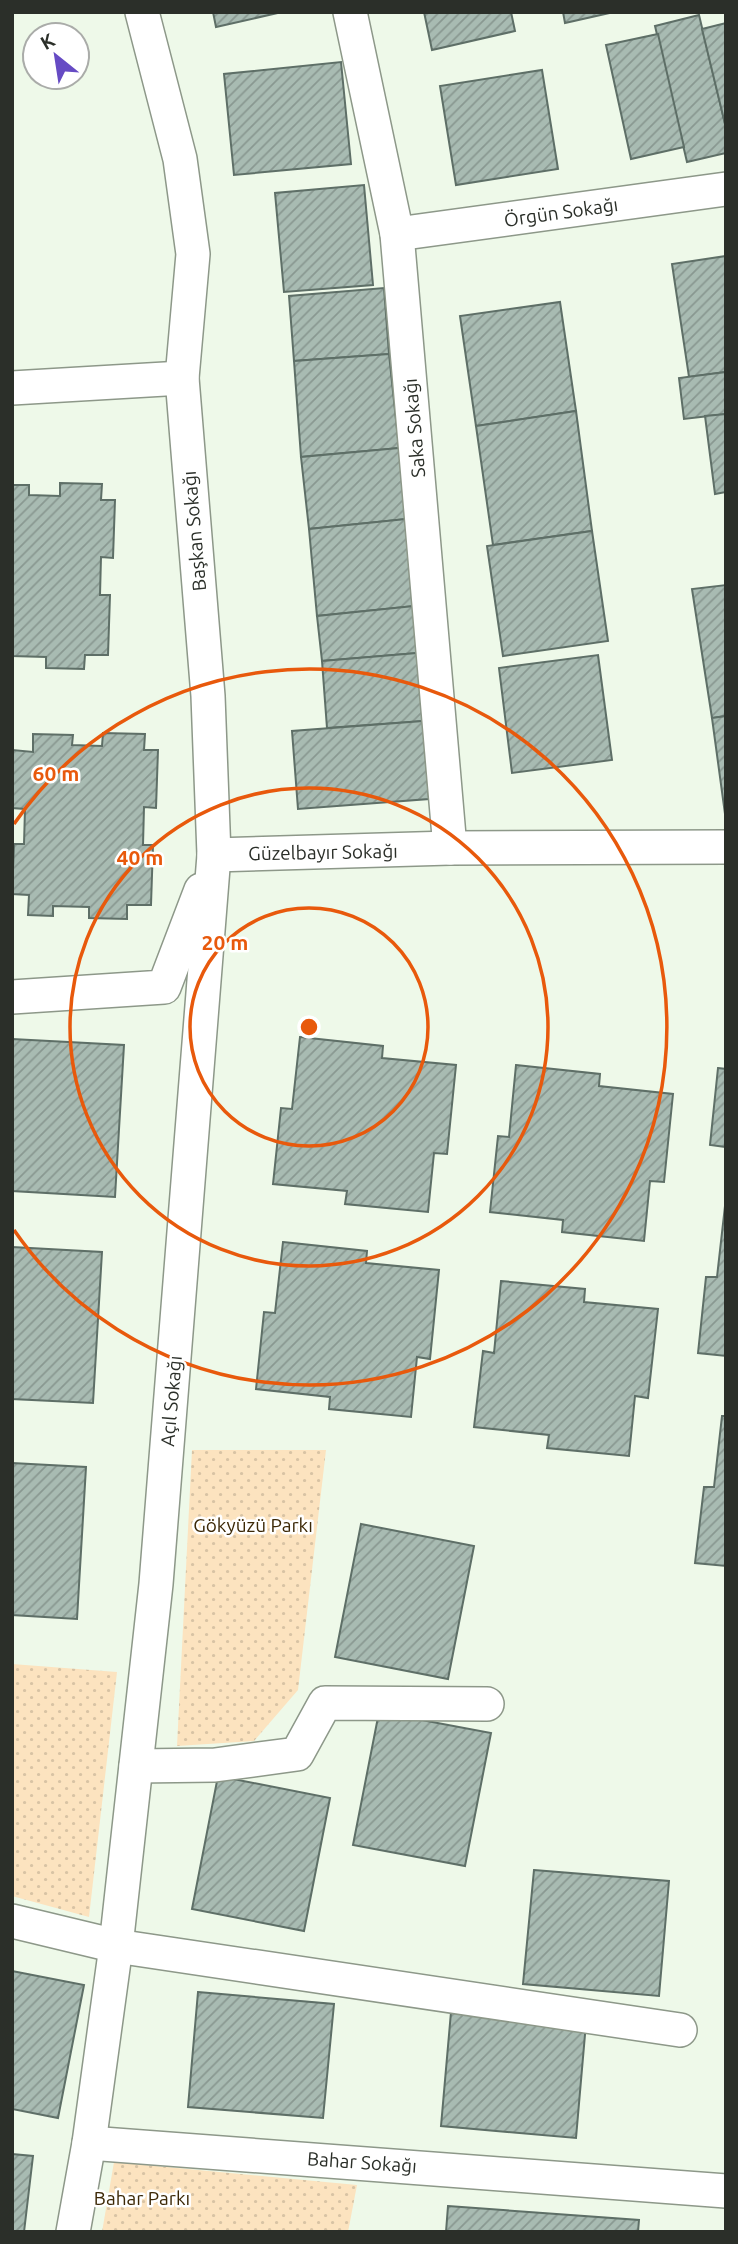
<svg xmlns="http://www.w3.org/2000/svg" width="738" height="2244" font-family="Ubuntu,sans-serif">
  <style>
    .grass { fill: url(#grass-dots) }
    .building { fill: url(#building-hatch); stroke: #5e6f67; stroke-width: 2 }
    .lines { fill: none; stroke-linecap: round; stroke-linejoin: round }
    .street-casing { stroke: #8d9889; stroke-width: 36 }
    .street { stroke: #fff; stroke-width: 33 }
    .ring { fill: none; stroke: #e8590c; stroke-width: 3.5 }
    .labels { text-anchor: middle; stroke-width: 5; stroke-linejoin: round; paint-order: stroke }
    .street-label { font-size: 19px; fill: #2b2f29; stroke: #fff }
    .park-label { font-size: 19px; fill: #3c2806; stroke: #fff }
    .centre { fill: #e8590c; stroke: #fff; stroke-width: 3.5 }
    .ring-label { font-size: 21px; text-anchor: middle; font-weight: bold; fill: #e8590c; stroke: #fff; stroke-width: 5; stroke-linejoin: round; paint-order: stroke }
  </style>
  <defs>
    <pattern id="grass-dots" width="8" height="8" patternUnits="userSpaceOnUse" patternTransform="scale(1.75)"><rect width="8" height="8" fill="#fce3bf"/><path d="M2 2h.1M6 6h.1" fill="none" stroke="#d8c3a4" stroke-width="1.8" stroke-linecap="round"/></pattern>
    <pattern id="building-hatch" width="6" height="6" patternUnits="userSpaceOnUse" patternTransform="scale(1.75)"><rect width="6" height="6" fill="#a8bbb2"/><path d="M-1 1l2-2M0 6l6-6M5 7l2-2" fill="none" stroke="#899891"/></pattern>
  </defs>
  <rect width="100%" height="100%" fill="#eef9e9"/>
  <g class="grass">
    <path d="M192 1450H326L298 1690 254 1741 177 1746Z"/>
    <path d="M12 1664 117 1672 89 1917 12 1896Z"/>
    <path d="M114 2162 357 2185 348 2232H102Z"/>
  </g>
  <g class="building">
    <path d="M213 12H282L216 27Z"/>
    <path d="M424 12H511L515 31 432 50Z"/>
    <path d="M563 12H614L565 23Z"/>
    <path d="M699 15 726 128V153L687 162 655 26Z"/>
    <path d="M726 23V128L702 29Z"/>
    <path d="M658 34 684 147 631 159 606 45Z"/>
    <path d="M341 62 351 164 234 175 224 74Z"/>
    <path d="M542 70 558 169 456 185 440 86Z"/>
    <path d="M364 185 373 285 284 292 275 193Z"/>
    <path d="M726 256V372L689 377 672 264Z"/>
    <path d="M384 288 389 354 294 361 289 296Z"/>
    <path d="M560 302 576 411 476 426 460 316Z"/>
    <path d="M389 354 399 448 301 457 294 361Z"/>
    <path d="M726 372V414L684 419 679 378Z"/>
    <path d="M576 411 592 531 493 545 476 426Z"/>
    <path d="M726 414V492L715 494 705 416Z"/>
    <path d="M399 448 406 519 309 529 301 457Z"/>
    <path d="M60 483 102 484 101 500H115L113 558 101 557 100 595H110L108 655H85L84 669 46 668V657L12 656V485H29V495L60 496Z"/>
    <path d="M406 519 414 606 317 616 309 529Z"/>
    <path d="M592 531 608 641 503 656 487 546Z"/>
    <path d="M726 585V716L712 718 692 589Z"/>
    <path d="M414 606 417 653 322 661 317 616Z"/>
    <path d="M417 653 423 721 327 728 322 661Z"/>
    <path d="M598 655 612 760 512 773 499 668Z"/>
    <path d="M726 716V814H725L712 718Z"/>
    <path d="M423 721 429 799 298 809 292 731Z"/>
    <path d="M103 733 145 734 144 750H158L156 808 144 807 143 845H153L151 905H127V919L89 918V907L53 906V916L28 915 29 895 12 894 14 844H24L25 809 12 808 13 750 33 752V734L73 735 72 745 102 746Z"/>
    <path d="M300 1037 383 1046 382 1058 456 1065 447 1154 434 1153 428 1212 345 1204 347 1191 273 1184 281 1108 292 1109Z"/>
    <path d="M12 1039 124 1045 115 1197 12 1191Z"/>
    <path d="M516 1065 600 1074 599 1086 673 1094 664 1182 650 1181 644 1241 562 1232 563 1220 490 1212 498 1136 509 1137Z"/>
    <path d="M718 1068 726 1069V1147L710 1145Z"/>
    <path d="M725 1206H726V1356L698 1353 706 1277H717Z"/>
    <path d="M283 1242 367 1251 366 1263 439 1270 430 1359 417 1357 411 1417 329 1409 330 1397 256 1389 264 1312 275 1313Z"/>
    <path d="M12 1247 102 1252 93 1403 12 1399Z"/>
    <path d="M501 1281 585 1289 584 1302 658 1309 648 1398 635 1396 629 1456 547 1448 549 1435 474 1427 483 1351 494 1353Z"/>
    <path d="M722 1416H726V1566L695 1563 704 1487H714Z"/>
    <path d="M12 1463 86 1467 77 1619 12 1615Z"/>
    <path d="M361 1524 474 1546 448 1679 335 1657Z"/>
    <path d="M379 1712 491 1733 465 1866 353 1845Z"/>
    <path d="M218 1776 330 1798 304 1931 192 1909Z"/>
    <path d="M534 1870 669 1881 659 1996 523 1984Z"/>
    <path d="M12 1971 84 1985 58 2118 12 2109Z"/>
    <path d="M198 1992 334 2004 323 2118 188 2107Z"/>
    <path d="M451 2012 586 2023 576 2138 441 2126Z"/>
    <path d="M12 2154 33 2156 24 2232H12Z"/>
    <path d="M448 2206 639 2220 638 2232H446Z"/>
  </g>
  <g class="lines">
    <g class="street-casing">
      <g id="street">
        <path d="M350 12 397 234 450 848"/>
        <path d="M397 234 726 189"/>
        <path d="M12 388 182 378"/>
        <path d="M214 855 450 848 726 847"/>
        <path d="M12 997 164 987 201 890"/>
        <path d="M136 1766 215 1765 297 1754 325 1703 487 1704"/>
        <path d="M12 1921 116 1946 680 2030"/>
        <path d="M89 2143 726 2191"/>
        <path d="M73 2232 89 2143 116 1946 156 1584 214 855 208 696 182 378 193 254 180 159 142 12"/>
      </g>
    </g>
    <use href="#street" class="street"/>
  </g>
  <g class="ring">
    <circle cx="309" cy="1027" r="119"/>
    <circle cx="309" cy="1027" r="239"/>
    <path d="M14 824A358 358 0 1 1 14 1230"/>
  </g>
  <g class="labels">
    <g class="street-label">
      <text transform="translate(561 212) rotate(-8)" y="7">Örgün Sokağı</text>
      <text transform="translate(414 428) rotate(-95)" y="7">Saka Sokağı</text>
      <text transform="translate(194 531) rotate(-95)" y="7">Başkan Sokağı</text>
      <text transform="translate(323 852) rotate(-1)" y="7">Güzelbayır Sokağı</text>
      <text transform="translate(171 1401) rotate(-85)" y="7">Açıl Sokağı</text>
      <text transform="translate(362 2162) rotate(4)" y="7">Bahar Sokağı</text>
    </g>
    <g class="park-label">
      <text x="253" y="1532">Gökyüzü Parkı</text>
      <text x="142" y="2205">Bahar Parkı</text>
    </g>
  </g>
  <circle cx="309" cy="1027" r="10" class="centre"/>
  <g class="ring-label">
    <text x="56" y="781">60 m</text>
    <text x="140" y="865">40 m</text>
    <text x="225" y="950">20 m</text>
  </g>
  <rect width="738" height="2244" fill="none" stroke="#2b2f29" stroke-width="28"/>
  <g transform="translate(56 56) rotate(330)"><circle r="33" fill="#ffffff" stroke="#aaaca9" stroke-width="2"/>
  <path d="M0-5L12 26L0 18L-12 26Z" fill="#664bc4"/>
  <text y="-10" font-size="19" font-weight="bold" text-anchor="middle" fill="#2b2f29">K</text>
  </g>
</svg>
